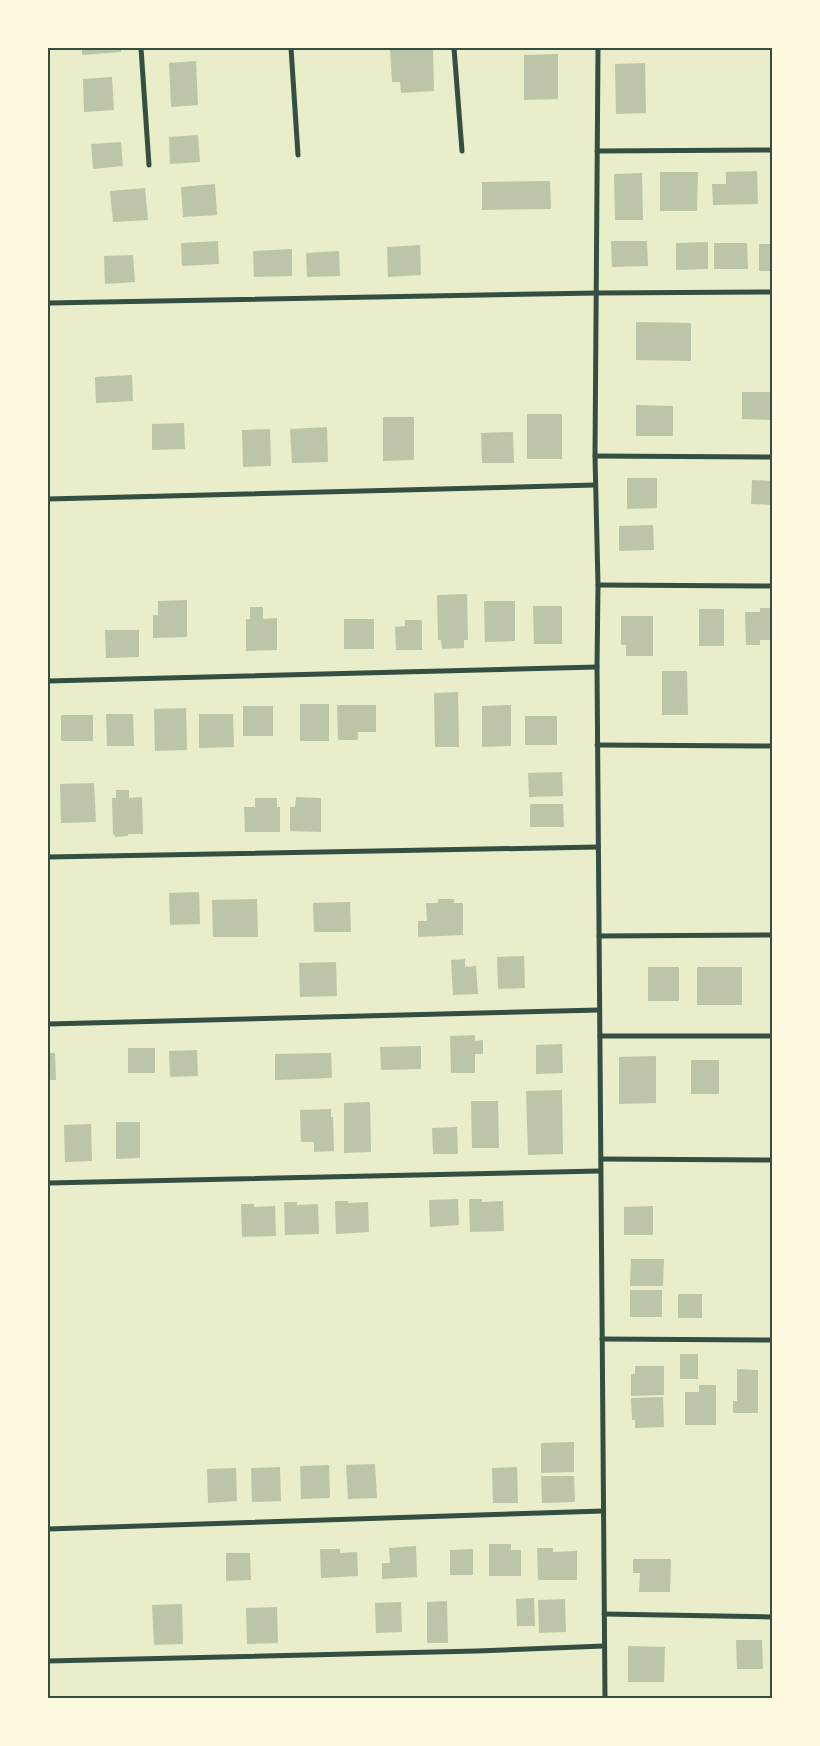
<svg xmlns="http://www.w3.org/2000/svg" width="820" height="1746" font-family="Spectral,serif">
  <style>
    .building { fill: #bcc5a7 }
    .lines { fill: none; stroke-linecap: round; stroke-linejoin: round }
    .minor { stroke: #344e41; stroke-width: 5 }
    .neatline { fill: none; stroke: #344e41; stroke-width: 2 }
  </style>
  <rect width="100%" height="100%" fill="#e9edc9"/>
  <g class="building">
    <path d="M82 48H121V52L82 55Z"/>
    <path d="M433 48 434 91 401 93 400 82H392L390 50Z"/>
    <path d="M558 54V99L524 100V55Z"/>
    <path d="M196 61 198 105 171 107 169 63Z"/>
    <path d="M645 63 646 113 616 114 615 64Z"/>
    <path d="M112 77 114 110 84 112 83 79Z"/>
    <path d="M198 135 200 162 170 164 169 137Z"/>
    <path d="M121 142 123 166 93 169 91 144Z"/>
    <path d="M757 171 758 204 713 205 712 184H726V172Z"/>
    <path d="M660 172H698L697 211H660Z"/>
    <path d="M642 173 643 220H615L614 174Z"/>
    <path d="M550 181 551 209 482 210V182Z"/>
    <path d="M215 184 217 215 183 217 181 187Z"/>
    <path d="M145 188 148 220 113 222 110 191Z"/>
    <path d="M218 241 219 264 182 266 181 243Z"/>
    <path d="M611 241H647L648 266 612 267Z"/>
    <path d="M708 242V269L676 270V243Z"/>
    <path d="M714 243H747L748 269H714Z"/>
    <rect x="759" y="244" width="13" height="27"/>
    <path d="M420 245 421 275 388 277 387 247Z"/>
    <path d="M292 249V276L254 277 253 251Z"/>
    <path d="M339 251 340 276 307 277 306 253Z"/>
    <path d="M133 255 135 282 105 284 104 256Z"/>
    <path d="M636 322 691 323V361L636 360Z"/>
    <path d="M132 375 133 401 96 403 95 377Z"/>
    <path d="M742 392H772V420L742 419Z"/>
    <path d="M636 405 673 406V436H636Z"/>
    <rect x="527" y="414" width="35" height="45"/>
    <path d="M383 417H414V460L383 461Z"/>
    <path d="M184 423 185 449 152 450V424Z"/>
    <path d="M327 427 328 462 292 463 290 429Z"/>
    <path d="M270 429 271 466 243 467 242 430Z"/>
    <path d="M513 432 514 463H482L481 433Z"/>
    <path d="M627 478H657V508L627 509Z"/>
    <path d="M752 480 772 481V505L751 504Z"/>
    <path d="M653 525 654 550 619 551V526Z"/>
    <path d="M467 594 468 640H464V648L442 649 441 640H438L437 595Z"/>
    <path d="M187 600V637L153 638V615H158V601Z"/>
    <path d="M484 601H515V641L485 642Z"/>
    <path d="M533 606H562V644H534Z"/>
    <path d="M250 607H263V619L277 618V650L246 651V619H250Z"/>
    <path d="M760 608H772V640H760V645H746L745 612H760Z"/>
    <rect x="699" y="609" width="25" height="37"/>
    <path d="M621 616H653V656H626V645H621Z"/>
    <rect x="344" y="619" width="30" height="30"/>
    <path d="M405 620H422V650H396L395 627 405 626Z"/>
    <path d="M105 630H139V657L106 658Z"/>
    <path d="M662 671H687L688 715H662Z"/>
    <path d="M458 692 459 747H435L434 693Z"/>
    <rect x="300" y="704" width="29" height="37"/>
    <path d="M337 705H376V732H358V740H338Z"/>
    <path d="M511 705V746L482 747V706Z"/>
    <rect x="243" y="706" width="30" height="30"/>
    <path d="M186 708 187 750 155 751 154 709Z"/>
    <path d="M106 714H133L134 746H107Z"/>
    <path d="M199 714H233L234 747 199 748Z"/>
    <rect x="61" y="715" width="32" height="26"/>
    <rect x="525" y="716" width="32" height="29"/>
    <path d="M562 772 563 796 529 797 528 773Z"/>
    <path d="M94 783 96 822 61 823 60 784Z"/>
    <path d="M116 790H129V798L142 797 143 834H128V836L115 837V835H113L112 798H116Z"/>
    <path d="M296 797 321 798V832L290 831V807H295Z"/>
    <path d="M255 798H277V807H280V832H245L244 807H255Z"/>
    <path d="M530 804H563L564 827H530Z"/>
    <path d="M199 892 200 924 170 925 169 893Z"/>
    <path d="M257 899 258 937H213L212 900Z"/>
    <path d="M438 899H454V903H463V935L418 937V921H427L426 903H438Z"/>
    <path d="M350 902 351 932H314L313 903Z"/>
    <path d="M524 956 525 988 498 989 497 957Z"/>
    <path d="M465 959V967L476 966 478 994 453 995 451 960Z"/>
    <path d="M336 962 337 996 300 997 299 963Z"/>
    <rect x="648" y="967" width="31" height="34"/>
    <rect x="697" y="967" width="45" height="38"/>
    <path d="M475 1035V1041L483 1040V1054H475V1073H451L450 1036Z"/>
    <path d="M562 1044 563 1073 536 1074V1045Z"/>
    <path d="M421 1046V1069L381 1070 380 1047Z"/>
    <rect x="128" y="1048" width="27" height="25"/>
    <path d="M197 1050 198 1076 170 1077 169 1051Z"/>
    <path d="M48 1053H55L56 1080H48Z"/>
    <path d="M331 1053 332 1078 275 1080V1054Z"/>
    <path d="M656 1056V1103L619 1104V1057Z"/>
    <rect x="691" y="1060" width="28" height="34"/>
    <path d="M562 1090 563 1154 528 1155 526 1091Z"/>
    <path d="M471 1101H498L499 1148H472Z"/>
    <path d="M370 1102 371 1152 344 1153V1103Z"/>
    <path d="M331 1109V1117H333L334 1151 314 1152V1142H301L300 1110Z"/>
    <path d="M116 1122H140V1158L116 1159Z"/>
    <path d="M91 1124 92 1161 65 1162 64 1125Z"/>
    <path d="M457 1127 458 1154H433L432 1128Z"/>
    <path d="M458 1199 459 1225 430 1227 429 1200Z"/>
    <path d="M469 1199H482V1202L503 1201 504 1231 470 1232Z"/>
    <path d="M335 1201H348V1203L368 1202 369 1232 336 1234Z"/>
    <path d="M284 1202H297V1205L318 1204 319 1234 285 1235Z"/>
    <path d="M241 1204H254V1207L275 1206 276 1236 242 1237Z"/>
    <path d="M653 1206V1235H624V1207Z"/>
    <path d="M631 1259H664L663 1286H630Z"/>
    <rect x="630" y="1290" width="32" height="27"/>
    <rect x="678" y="1294" width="24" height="24"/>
    <rect x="680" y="1354" width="18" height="25"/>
    <path d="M635 1366H664V1395L631 1396V1374H635Z"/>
    <path d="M737 1369 758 1370V1413H733V1401H737Z"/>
    <path d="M699 1385H716V1425H685V1392H699Z"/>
    <path d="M663 1397 664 1427 635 1428V1420H632L631 1398Z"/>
    <path d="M574 1442V1472L541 1473V1443Z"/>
    <path d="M375 1464 377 1498 348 1499 346 1465Z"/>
    <path d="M329 1465 330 1498 301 1499 300 1466Z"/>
    <path d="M280 1467 281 1501 252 1502 251 1468Z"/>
    <path d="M517 1467 518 1503H493L492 1468Z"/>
    <path d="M236 1468 237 1501 208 1503 207 1469Z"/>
    <path d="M541 1476H574L575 1502 542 1503Z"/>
    <path d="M489 1544H511V1550H521V1576H489Z"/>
    <path d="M416 1546 417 1577 382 1579V1563H390L389 1548Z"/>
    <path d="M537 1548H553V1552L577 1551V1580H538Z"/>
    <path d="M320 1549H340V1553L357 1552 358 1576 321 1578Z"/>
    <path d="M473 1549V1575H450V1550Z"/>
    <path d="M226 1553H250L251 1580 226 1581Z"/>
    <path d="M633 1559H671L670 1592H639L640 1573H633Z"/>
    <path d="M534 1598 535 1626H517L516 1599Z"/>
    <path d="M565 1599 566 1632 539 1633 538 1600Z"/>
    <path d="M447 1601 448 1643H427V1602Z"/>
    <path d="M401 1602 402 1632 376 1633 375 1603Z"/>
    <path d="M182 1604 183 1644 154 1645 152 1605Z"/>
    <path d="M277 1607 278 1643 247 1644 246 1608Z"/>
    <path d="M736 1640H762L763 1669H737Z"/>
    <path d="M628 1646 665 1647 664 1682H628Z"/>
  </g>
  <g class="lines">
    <g class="minor">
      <path d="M141 48 149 165"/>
      <path d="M291 48 298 155"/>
      <path d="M454 48 462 151"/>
      <path d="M598 48 595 456 598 585 597 667 605 1698"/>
      <path d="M597 151 772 150"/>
      <path d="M48 303 597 293 772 292"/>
      <path d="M595 456 772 457"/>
      <path d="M48 499 595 485"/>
      <path d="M598 585 772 586"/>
      <path d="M48 681 597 667"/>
      <path d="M597 745 772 746"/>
      <path d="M48 857 598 847"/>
      <path d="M599 936 772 935"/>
      <path d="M48 1024 599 1010"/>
      <path d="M600 1036H772"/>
      <path d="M601 1159 772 1160"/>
      <path d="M48 1183 600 1171"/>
      <path d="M602 1339 772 1340"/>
      <path d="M48 1529 603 1511"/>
      <path d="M604 1614 772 1617"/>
      <path d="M48 1661 477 1651 604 1646"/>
    </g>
  </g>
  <rect width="820" height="1746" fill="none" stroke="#fefae0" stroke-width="98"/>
  <rect x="49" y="49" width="722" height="1648" class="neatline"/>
</svg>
